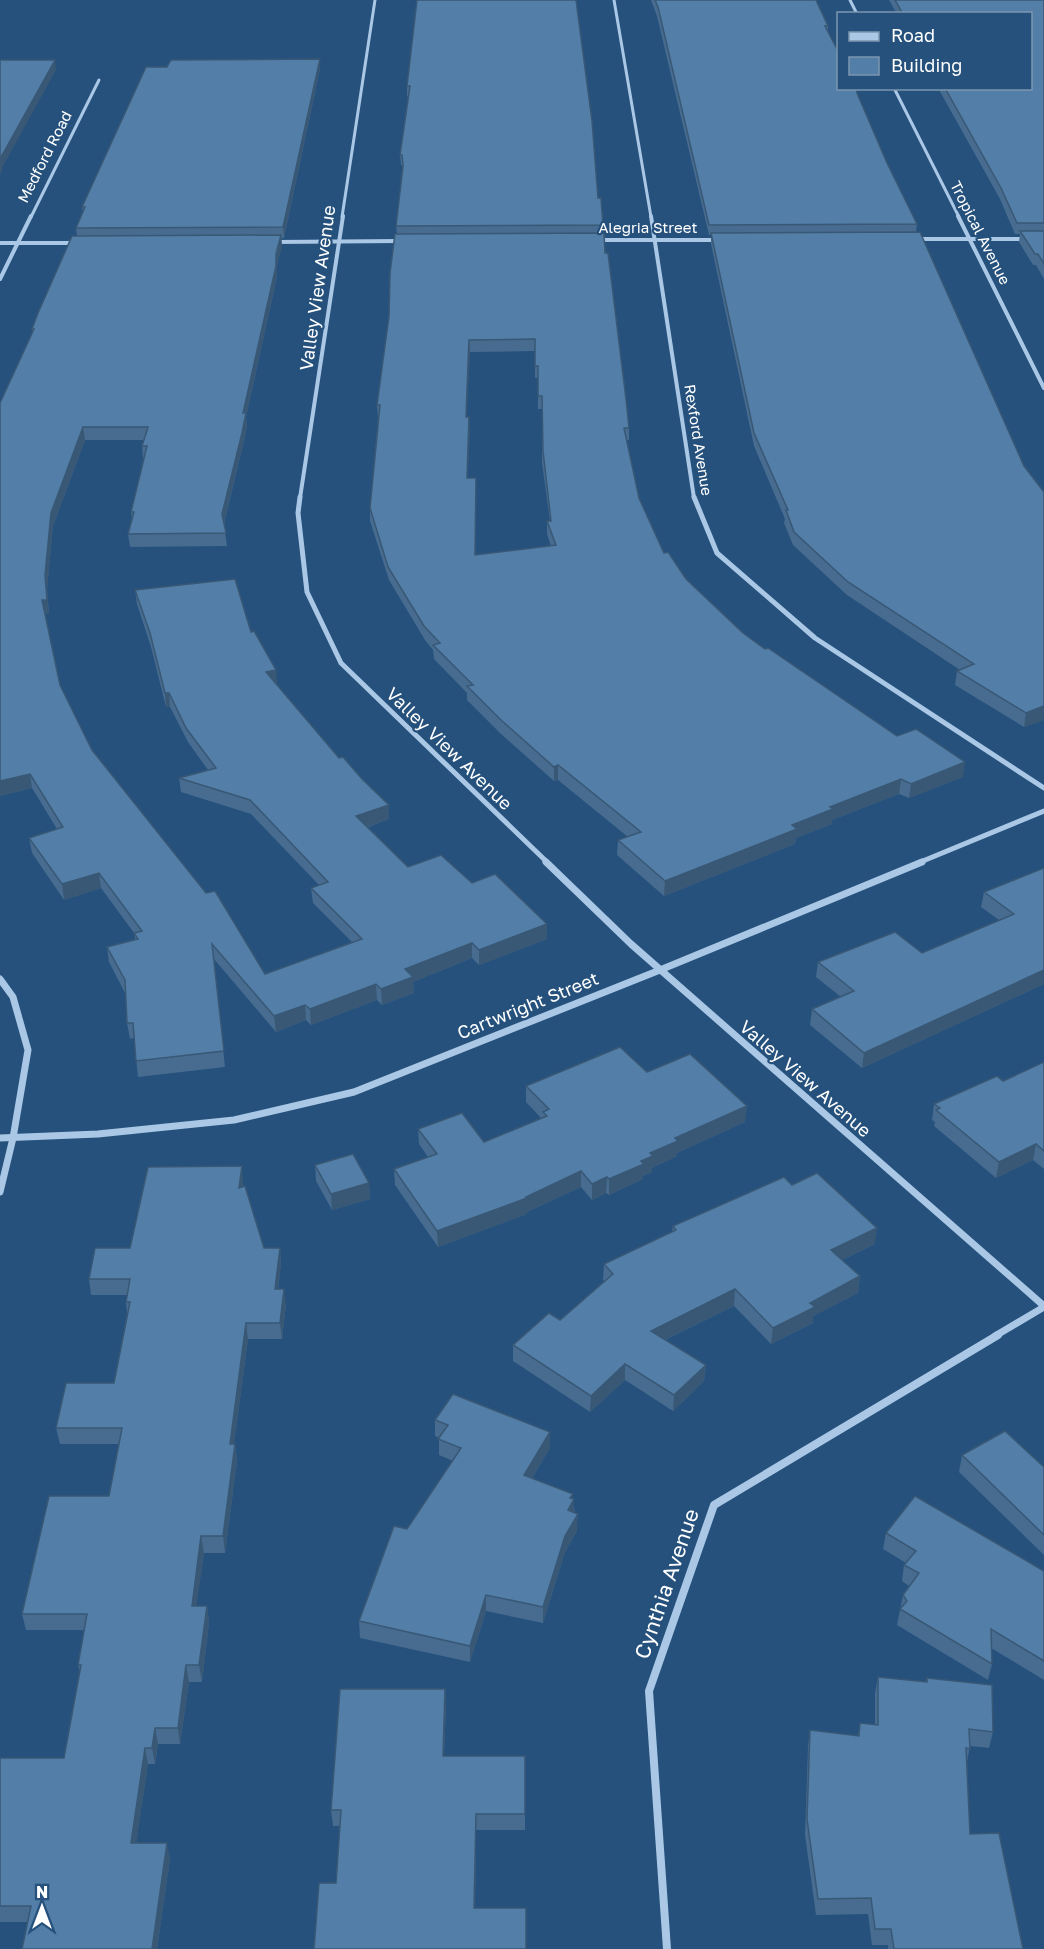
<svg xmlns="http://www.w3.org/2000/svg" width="1044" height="1949" font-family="'Golos Text',sans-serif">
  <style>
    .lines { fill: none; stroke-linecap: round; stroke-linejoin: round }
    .street-far4 { stroke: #aac8e5; stroke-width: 3 }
    .street-far3 { stroke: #aac8e5; stroke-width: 4 }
    .street-far2 { stroke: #aac8e5; stroke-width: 5 }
    .street-far1 { stroke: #aac8e5; stroke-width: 7 }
    .street { stroke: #aac8e5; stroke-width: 8 }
    .wall { fill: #476c90; fill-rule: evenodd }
    .shaded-wall { fill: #395875 }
    .building { fill: #527ea7; stroke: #395875; stroke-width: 1.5; fill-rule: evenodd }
    .labels { text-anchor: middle; stroke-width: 4.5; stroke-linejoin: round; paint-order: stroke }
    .far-street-label { font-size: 15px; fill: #fff; stroke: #25517c }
    .street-label { font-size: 18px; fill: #fff; stroke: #25517c }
    .near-street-label { font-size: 21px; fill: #fff; stroke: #25517c }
  </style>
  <rect width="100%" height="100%" fill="#25517c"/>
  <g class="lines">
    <g class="street-far4">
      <path d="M614 0 651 217"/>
      <path d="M850 0 857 14"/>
      <path d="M894 88 959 217"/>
      <path d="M31 217 99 80"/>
      <path d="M342 217 375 0"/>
    </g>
    <g class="street-far3">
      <path d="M651 216 694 498"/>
      <path d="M958 216 1044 388"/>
      <path d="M916 239H1025"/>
      <path d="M598 240H716"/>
      <path d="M274 242 401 241"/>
      <path d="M0 243H77"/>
      <path d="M0 279 31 216"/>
      <path d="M300 498 343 216"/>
    </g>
    <g class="street-far2">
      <path d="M300 497 298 513 307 592 341 663 548 863"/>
      <path d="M694 497 717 553 815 638 1044 788"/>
      <path d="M918 863 1044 811"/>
    </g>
    <g class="street-far1">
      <path d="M546 862 631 944 1044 1306"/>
      <path d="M0 979 13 997 28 1050 13 1138 0 1192"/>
      <path d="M0 1138 98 1134 234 1120 354 1092 660 970 922 862"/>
      <path d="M995 1336 1044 1307"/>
    </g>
    <path class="street" d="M667 1949 649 1691 714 1505 998 1335"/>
  </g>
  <g class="wall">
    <path d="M417 0 598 198 603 225V233L629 428V440H627L639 498 664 553 686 579 743 633 765 649 897 736 963 777 909 798 899 794 832 820V824L796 838 795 844 664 896 617 855 618 840 628 837 558 780 554 781 501 734 467 700V693L434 659 433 650 425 640 389 580 370 521V508L378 418 377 405 389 316 397 234 396 226 403 166 401 165 400 155 408 96H407V86ZM535 351V378H538V409H542V463L550 521H547V534L551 546 475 555 476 491 467 478 470 429 466 417 470 352Z"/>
    <path d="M651 0H816L828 26V31L857 93 887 163 917 224 916 232 1044 720 1024 727 955 685 957 671 960 670 847 595 793 545 784 523 785 519 754 446 711 244V235H709L657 16Z"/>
    <path d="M889 0H1044V279L1036 265H1033L1019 242 1020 234H1015L1000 199 938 88H1030V14H897Z"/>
    <path d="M320 69 284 238H281L282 246 277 265V277L246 417 247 426 243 445 224 524 227 546 130 547 128 534 132 520 131 512 144 459H143L142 446 144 440H85L53 526 47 589 49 614H45L60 685 92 750 265 974 352 942 313 903 311 888 319 885 251 814 181 792 179 778 208 770 188 742 170 707H166L151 647 137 604 135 590 251 632 277 684H276L339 758 389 805V819L368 827 408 867 472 883 547 924V939L479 965 472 958 413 982 414 993 382 1005 377 1000 311 1025 306 1020 276 1032 214 959 225 1067 138 1077 134 1038 130 1039 127 1023 125 993 109 962 107 947 135 939 134 933 101 888 64 900 32 853 29 838 57 829 32 788 0 796 32 333V329L77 236 76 228 83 213 82 207Z"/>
    <path d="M1044 868V984L862 1068 810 1025 812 1009 841 997 816 977 818 962 922 953 999 920 981 907 984 892Z"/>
    <path d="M1044 1062V1169L1033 1160 996 1178 934 1126 935 1122 932 1120 934 1104 1003 1081Z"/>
    <path d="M647 1072 745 1122 677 1153V1156L652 1168V1172L643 1176V1179L609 1195 606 1193 592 1200 581 1187 527 1212V1214L438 1247 395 1185 394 1169 428 1157 419 1144 418 1129 484 1142 541 1118 526 1102V1086Z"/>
    <path d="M315 1165 369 1183 370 1199 332 1210 316 1181Z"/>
    <path d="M243 1182V1187L264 1248H280L281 1264 278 1289 286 1305 282 1339H248L234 1444H235L237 1461 225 1553H204L196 1606H207L209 1623 202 1682H189L180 1744H158L155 1764H148L136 1843 170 1859 157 1949H22L28 1922H0V1758H64L80 1673 78 1665 84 1630H26L22 1614 109 1496 119 1444H60L56 1428 114 1383 127 1314 126 1302 127 1295H91L89 1279 130 1248Z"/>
    <path d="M792 1185 875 1244 842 1260 860 1276 858 1293 813 1316V1323L771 1344 734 1306 665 1340 706 1365 704 1381 673 1411 625 1380 590 1412 513 1361V1345L560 1320 604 1281 603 1280 604 1264 672 1232 673 1226Z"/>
    <path d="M435 1420 550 1448 532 1478 573 1498 577 1531 565 1552 543 1623 486 1611 470 1662 360 1638 359 1621 407 1529 453 1461 439 1455V1438L435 1436Z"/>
    <path d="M962 1455 1044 1467V1555L959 1472Z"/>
    <path d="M886 1533 1044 1571V1680L991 1648 992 1664 988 1680 897 1625 903 1595 909 1586 902 1581 904 1565 906 1563 883 1549Z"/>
    <path d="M878 1677 926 1682 927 1678 993 1732 989 1748 970 1746 967 1762 970 1834 1023 1949H888V1945H872L868 1914 816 1915 805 1835 808 1746 810 1730 858 1736 860 1723 875 1725V1693Z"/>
    <path d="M445 1689 446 1705 444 1756H525V1830H476L475 1908 526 1949 336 1883 340 1826H333L331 1810Z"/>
  </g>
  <g class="shaded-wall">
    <path d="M320 59V69L284 238 283 227Z"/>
    <path d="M55 60 56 70 2 168V171L0 175V159Z"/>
    <path d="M281 235 282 246 277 265V277L246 417 247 426 243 445 223 527 222 514Z"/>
    <path d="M469 340 470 352 466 429V417Z"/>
    <path d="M469 417 470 429 467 491V478Z"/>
    <path d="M83 427 85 440 53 526 47 589 49 614H44L42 600 51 513Z"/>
    <path d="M276 670 277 684 267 686 266 672Z"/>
    <path d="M165 693H169L170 707H166Z"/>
    <path d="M1044 706V720L1024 727 1026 713Z"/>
    <path d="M965 762 963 777 909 798 911 784Z"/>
    <path d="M558 765V780L554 781V767Z"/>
    <path d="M30 774 32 788 0 796V781Z"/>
    <path d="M901 779 899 794 832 820V824L796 838 795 844 664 896 665 881 792 825 830 807Z"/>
    <path d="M389 805V819L357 830 356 816Z"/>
    <path d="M99 873 101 888 64 900 62 884Z"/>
    <path d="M547 924V939L479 965V950Z"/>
    <path d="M472 943V958L413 982 414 993 382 1005 381 989 405 969Z"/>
    <path d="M1044 970V984L862 1068 864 1053Z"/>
    <path d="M376 984 377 1000 311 1025 310 1009Z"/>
    <path d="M305 1005 306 1020 276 1032 274 1016Z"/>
    <path d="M747 1106 745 1122 677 1153V1156L652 1168V1172L643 1176V1179L609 1195V1179L641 1161 650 1153 675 1138Z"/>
    <path d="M1036 1144 1033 1160 996 1178 999 1162Z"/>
    <path d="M242 1166 243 1182 240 1204 239 1188Z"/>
    <path d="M581 1171V1187L527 1212V1214L438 1247 437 1231 526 1197Z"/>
    <path d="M607 1177 606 1193 592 1200V1184Z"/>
    <path d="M369 1183 370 1199 332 1210 331 1194Z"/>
    <path d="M877 1228 875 1244 829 1266 831 1250Z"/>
    <path d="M280 1248 281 1264 276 1305 275 1289Z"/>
    <path d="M860 1276 858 1293 813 1316V1323L771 1344 773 1328 810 1303Z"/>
    <path d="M284 1289 286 1305 282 1339 280 1323Z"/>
    <path d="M735 1289 734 1306 650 1347 651 1331Z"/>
    <path d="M246 1323 248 1339 232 1461 230 1444Z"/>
    <path d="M625 1364V1380L590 1412 591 1396Z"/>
    <path d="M706 1365 704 1381 673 1411 674 1395Z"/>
    <path d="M550 1432V1448L524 1491V1475Z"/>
    <path d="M235 1444 237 1461 225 1553 223 1536Z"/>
    <path d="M573 1494 572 1502 574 1499V1515L568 1510 570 1498Z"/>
    <path d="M578 1514 577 1531 565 1552 543 1623V1607L565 1536Z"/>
    <path d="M201 1536 204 1553 194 1623 192 1606Z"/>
    <path d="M486 1595V1611L470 1662V1646Z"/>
    <path d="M207 1606 209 1623 202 1682 199 1665Z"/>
    <path d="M186 1665 189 1682 180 1744 178 1728Z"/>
    <path d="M445 1689 446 1705 443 1772V1756Z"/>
    <path d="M155 1728 158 1744 155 1764 152 1748Z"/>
    <path d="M145 1748 148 1764 134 1859 131 1843Z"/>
    <path d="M476 1814V1830L474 1924V1908Z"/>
    <path d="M167 1843 170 1859 157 1949H152Z"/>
  </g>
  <g class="building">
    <path d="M417 0H576L592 121 598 198H601L603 225 396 226 403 166 402 155H400L410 86H407Z"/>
    <path d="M655 0H816L828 26H825L838 51V88H856L857 93 887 163 917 224 709 225 658 7Z"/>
    <path d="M895 0H1044V223H1017L1001 188 945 88H1030V14H903Z"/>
    <path d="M320 59 283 227 76 228 85 207H82L146 67H167L171 60Z"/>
    <path d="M0 60H55L0 159Z"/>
    <path d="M1020 231H1044V264L1038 254H1035Z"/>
    <path d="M920 232 1024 466 1044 492V706L1026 713 957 671 974 664 848 582 794 532 786 510H788L754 433 711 233Z"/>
    <path d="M604 233 605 253H608L626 399 629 428H624L639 498 664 553 668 552 686 579 743 633 765 649 768 648 897 736 916 729 965 762 911 784 901 779 830 807 833 809 792 825 797 829 665 881 618 840 641 832 558 765 554 767 501 720 467 686 473 685 433 645 440 643 424 626 388 567 370 508 380 405H377L389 316 390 273 395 234ZM535 339V366H538V396H542L543 451 551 521H547L556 545 475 555 476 478H467L469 417H466L469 340Z"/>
    <path d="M281 235 276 254V266L243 413H246L242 433 222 514 226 533 128 534 134 512H131L147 446H142L148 427H83L51 513 45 575 47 600H42L60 685 92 750 206 893 215 891 265 974 362 939 311 888 328 882 250 800 179 778 216 768 186 728 169 693H165L150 633 135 590 235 579 251 632 254 631 276 670 266 672 339 758 343 757 362 779 389 805 356 816 408 867 441 855 472 883 495 874 547 924 479 950 472 943 405 969 413 977 381 989 376 984 310 1009 305 1005 274 1016 212 944 224 1051 136 1061 133 1023H127L125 980 107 947 138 939 134 933 142 931 99 873 62 884 29 838 63 827 30 774 0 781V403L34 329H32L38 313 72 236Z"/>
    <path d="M1044 868V970L864 1053 812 1009 854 991 818 962 895 932 922 953 1014 914 984 892Z"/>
    <path d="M620 1047 647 1072 690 1054 747 1106 675 1138 678 1141 650 1153 653 1156 641 1161 644 1164 609 1179 607 1177 592 1184 581 1171 526 1197 527 1198 437 1231 394 1169 437 1154 418 1129 462 1113 484 1142 547 1116 543 1112 549 1109 526 1086Z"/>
    <path d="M1044 1062V1151L1036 1144 999 1162 936 1110 940 1108 934 1104 997 1076 1003 1081Z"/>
    <path d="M353 1154 369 1183 331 1194 315 1165Z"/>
    <path d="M242 1166 239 1188 245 1186 264 1248H280L275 1289H284L280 1323H246L230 1444H235L223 1536H201L192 1606H207L199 1665H186L178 1728H155L152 1748H145L131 1843H167L152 1949H22L31 1906H0V1758H64L81 1665H78L87 1614H22L49 1496H109L122 1428H56L66 1383H114L130 1302H126L130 1279H89L95 1248H130L148 1167Z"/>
    <path d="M817 1173 877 1228 831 1250 860 1276 810 1303 815 1307 773 1328 735 1289 651 1331 706 1365 674 1395 625 1364 591 1396 513 1345 549 1313 560 1320 613 1274 604 1264 676 1230 673 1226 784 1177 792 1185Z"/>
    <path d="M453 1394 550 1432 524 1475 573 1494 570 1498 574 1499 568 1510 578 1514 565 1536 543 1607 486 1595 470 1646 359 1621 394 1526 407 1529 461 1448 438 1439 448 1425 435 1420Z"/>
    <path d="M1005 1431 1044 1467V1535L962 1455Z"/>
    <path d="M915 1496 1044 1571V1661L991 1629 992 1664 900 1609 907 1601 903 1595 919 1573 904 1565 916 1551 886 1533Z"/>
    <path d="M878 1677 927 1682V1678L992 1685 993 1732 969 1729 970 1749 966 1748 970 1834 999 1833 1023 1949H894L891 1929H875L871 1898 818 1899 807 1819 810 1730 859 1736 860 1723 878 1725Z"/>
    <path d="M340 1689H445L443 1756H525V1814H476L474 1908H526V1949H314L319 1883H336L341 1810H331Z"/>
  </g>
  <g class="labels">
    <g class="far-street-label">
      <text transform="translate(45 157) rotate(-63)" y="5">Medford Road</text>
      <text x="648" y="233">Alegria Street</text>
      <text transform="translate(980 233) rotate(63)" y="5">Tropical Avenue</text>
      <text transform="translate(698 440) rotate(81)" y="5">Rexford Avenue</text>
    </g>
    <g class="street-label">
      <text transform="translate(318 288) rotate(-82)" y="6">Valley View Avenue</text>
      <text transform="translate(449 749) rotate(44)" y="6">Valley View Avenue</text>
      <text transform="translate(528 1006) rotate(-22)" y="6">Cartwright Street</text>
      <text transform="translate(805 1079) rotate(41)" y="6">Valley View Avenue</text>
    </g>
    <g class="near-street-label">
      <text transform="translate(667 1584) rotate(-71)" y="7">Cynthia Avenue</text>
    </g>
  </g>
  <rect x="837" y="12" width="195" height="78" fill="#25517c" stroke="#7c97b0" stroke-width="1.5"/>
  <rect x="849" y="32" width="30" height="9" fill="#aac8e5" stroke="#7c97b0" stroke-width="1.5"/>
  <text x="891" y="42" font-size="18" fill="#ffffff">Road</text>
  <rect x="849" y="57" width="30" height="18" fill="#527ea7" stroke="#7c97b0" stroke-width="1.5"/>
  <text x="891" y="72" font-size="18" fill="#ffffff">Building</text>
  <g transform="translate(42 1907)" stroke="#25517c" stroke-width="4.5" paint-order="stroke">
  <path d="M0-4.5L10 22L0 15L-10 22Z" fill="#ffffff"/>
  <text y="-9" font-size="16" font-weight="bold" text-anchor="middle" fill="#ffffff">N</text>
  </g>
</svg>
